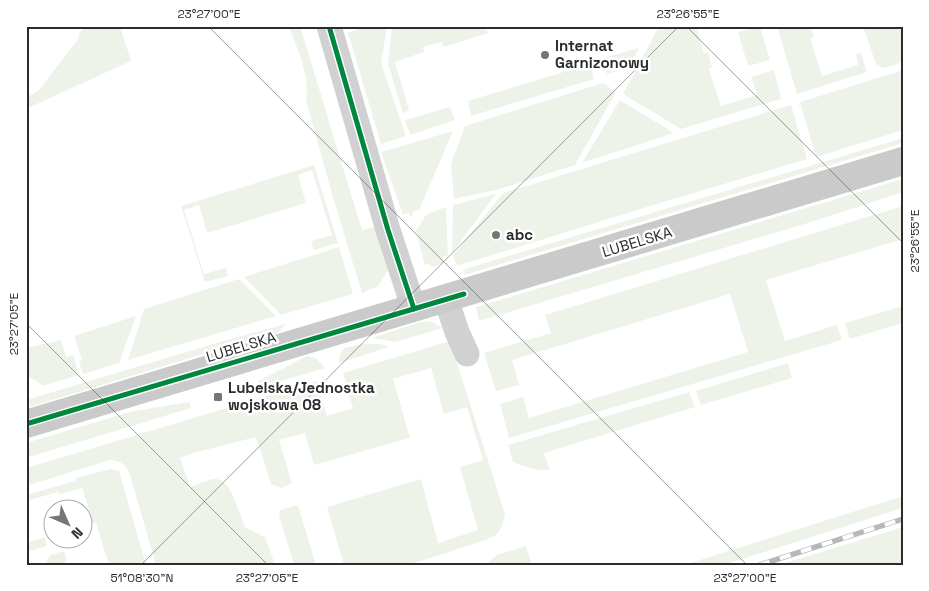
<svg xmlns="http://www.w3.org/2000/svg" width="929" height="591" font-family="'Space Grotesk',sans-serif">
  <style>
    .green { fill: #eef3ea }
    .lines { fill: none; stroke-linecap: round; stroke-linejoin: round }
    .minor { stroke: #d1d1d1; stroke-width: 25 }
    .secondary { stroke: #cacaca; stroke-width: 28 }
    .rail-casing { stroke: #b8b8b8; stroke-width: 5.5 }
    .rail { stroke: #fff; stroke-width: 4; stroke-dasharray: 11; stroke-linecap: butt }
    .cycleway-casing { stroke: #fff; stroke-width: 8 }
    .cycleway { stroke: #00873e; stroke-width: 5 }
    .ticks { fill: none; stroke: #2c2c2c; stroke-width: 1; stroke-opacity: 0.45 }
    .poi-dot { fill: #767676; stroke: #fff; stroke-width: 2 }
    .labels { text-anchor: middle; stroke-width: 5; stroke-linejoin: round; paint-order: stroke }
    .poi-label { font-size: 15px; font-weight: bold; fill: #2c2c2c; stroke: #fff; text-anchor: start }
    .street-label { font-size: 15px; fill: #2c2c2c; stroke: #fff }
    .neatline { fill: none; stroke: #2c2c2c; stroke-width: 2 }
    .ticks-label { font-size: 12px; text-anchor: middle; fill: #2c2c2c }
  </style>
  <rect width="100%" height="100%" fill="#fff"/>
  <g class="green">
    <path d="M87 26H120L131 61 26 109V98L39 90 79 38V33Z"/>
    <path d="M282 26H300L362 230 378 226 390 267 378 286 362 293 332 194 306 100C310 76 298 49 289 28Z"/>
    <path d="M367 26H387L381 63 406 136 381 144 348 33Z"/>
    <path d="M392 26H486L488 33 444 47 442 42 423 47 424 52 395 62 409 110 403 113 388 64Z"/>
    <path d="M659 26H696L704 53 708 52 712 67 709 69 721 106 757 95 751 77 774 70 781 99 681 129 623 94Z"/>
    <path d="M760 26 770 60 748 66 738 32Z"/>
    <path d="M777 26H811L814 37 810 38 822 76 858 65 856 54 861 53 867 72 797 94Z"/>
    <path d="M863 26H903V62L884 68 876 64Z"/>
    <path d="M639 48 628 68 607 74 603 58Z"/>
    <path d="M590 64 594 79 471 116 468 101Z"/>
    <path d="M903 70V130L816 157 800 102Z"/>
    <path d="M603 83 616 92 575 165 500 189 454 199 451 164 465 126Z"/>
    <path d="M620 100 674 133 582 163Z"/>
    <path d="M791 105 807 159 647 207 457 266 453 256 503 193Z"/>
    <path d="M450 107 455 120 410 135 405 120Z"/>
    <path d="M453 131 419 210 414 211 411 218 408 213 403 215 381 152Z"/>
    <path d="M903 138V143L464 275 463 271 468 268Z"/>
    <path d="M314 165 338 243 314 250 311 241 332 235 312 170 298 175 306 203 207 233 199 205 184 210 204 274 226 268 228 276 205 282 181 206Z"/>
    <path d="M903 179V192L808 223 479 321 476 307Z"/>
    <path d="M496 194 452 253 453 205Z"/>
    <path d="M903 206V239L766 280 785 341 837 325 842 340 509 438 500 404 523 397 529 418 748 352 730 294 512 360 519 385 496 391 484 353 551 333 545 315Z"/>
    <path d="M446 207 448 255 443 257V263L432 267 429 264 425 265 416 231 426 215Z"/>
    <path d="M339 247 353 294 281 315 244 277Z"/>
    <path d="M239 279 276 316 128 360 144 309Z"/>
    <path d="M903 306V323L850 339 845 323Z"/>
    <path d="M136 316 119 363 83 374 79 361 82 360 74 336Z"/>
    <path d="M430 321 443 328 395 342 372 338 421 322Z"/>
    <path d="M286 324 276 334 213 351 26 408V400L223 341Z"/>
    <path d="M61 340 66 357 73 355 79 375 42 386 37 381 26 376V348Z"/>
    <path d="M450 341 505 514 503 523 498 533 494 536 483 541 408 565H344L327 507 421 479 438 543 478 530 460 467 483 460 467 407 444 414 431 368 393 379 410 438 314 465 305 433 279 440 292 483 281 488 271 484 256 437 197 452 180 458 190 487C199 484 207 479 216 479 232 480 239 514 245 527L265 537 275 565H156L130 475C125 464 122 461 110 460L26 486V468L317 381 327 416 353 408 343 373Z"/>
    <path d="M362 344H380L389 347 339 363 340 354 344 348Z"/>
    <path d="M307 356 316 358 325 368 260 387 258 381Z"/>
    <path d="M788 363 792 378 701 405 696 391Z"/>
    <path d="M689 392 695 407 544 453 550 470C536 471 526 467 513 462L508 445Z"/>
    <path d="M189 402 191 408 26 458V443L129 412Z"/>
    <path d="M111 469 119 471 146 565H109L96 523H93L82 488 60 494 58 492 26 501V495L75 481 76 478Z"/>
    <path d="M903 496V508L723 565H684Z"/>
    <path d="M298 505 316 565H294L279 516 280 510Z"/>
    <path d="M903 527V565H778Z"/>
    <path d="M45 537 47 546 26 552V543Z"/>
    <path d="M526 546 532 565H485L497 555Z"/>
    <path d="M64 551 67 561 65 562 66 565H47L46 563 50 555Z"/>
  </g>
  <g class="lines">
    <g class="minor">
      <path d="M329 26 388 230 414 309"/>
      <path d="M446 299 457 332 467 354"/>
    </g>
    <path class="secondary" d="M26 424 903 161"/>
    <g class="rail-casing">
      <path id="rail" d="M759 565 903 519"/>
    </g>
    <use href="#rail" class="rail"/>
    <g class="cycleway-casing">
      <g id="cycleway">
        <path d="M329 26 388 230 414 309"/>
        <path d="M26 424 464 294"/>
      </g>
    </g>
    <use href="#cycleway" class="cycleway"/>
  </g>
  <path class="ticks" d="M208 26 747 565M686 26 903 243M26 323 268 565M141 565 679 26M901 565 903 563"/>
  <g class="poi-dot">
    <circle cx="545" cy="55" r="5"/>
    <circle cx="496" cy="235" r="5"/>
    <rect x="213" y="392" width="10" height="10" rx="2.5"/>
  </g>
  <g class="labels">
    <g class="poi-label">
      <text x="555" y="51">Internat<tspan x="555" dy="17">Garnizonowy</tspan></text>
      <text x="506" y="240">abc</text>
      <text x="228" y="393">Lubelska/Jednostka<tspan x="228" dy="17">wojskowa 08</tspan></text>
    </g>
    <g class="street-label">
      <text transform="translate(637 242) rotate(-17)" y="5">LUBELSKA</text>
      <text transform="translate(241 347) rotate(-17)" y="5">LUBELSKA</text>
    </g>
  </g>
  <rect width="929" height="591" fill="none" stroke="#ffffff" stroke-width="55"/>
  <g transform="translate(68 524) rotate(135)"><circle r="24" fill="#ffffff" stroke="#ababab"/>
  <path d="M0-4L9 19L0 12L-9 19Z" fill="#767676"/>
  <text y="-8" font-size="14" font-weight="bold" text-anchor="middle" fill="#2c2c2c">N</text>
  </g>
  <rect x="28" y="28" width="874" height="536" class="neatline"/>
  <g class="ticks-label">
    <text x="209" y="18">23°27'00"E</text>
    <text x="688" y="18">23°26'55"E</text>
    <text transform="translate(915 241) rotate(-90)" y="4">23°26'55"E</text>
    <text transform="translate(14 324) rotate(-90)" y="4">23°27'05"E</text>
    <text x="142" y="582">51°08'30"N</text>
    <text x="267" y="582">23°27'05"E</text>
    <text x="745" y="582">23°27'00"E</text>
  </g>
</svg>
